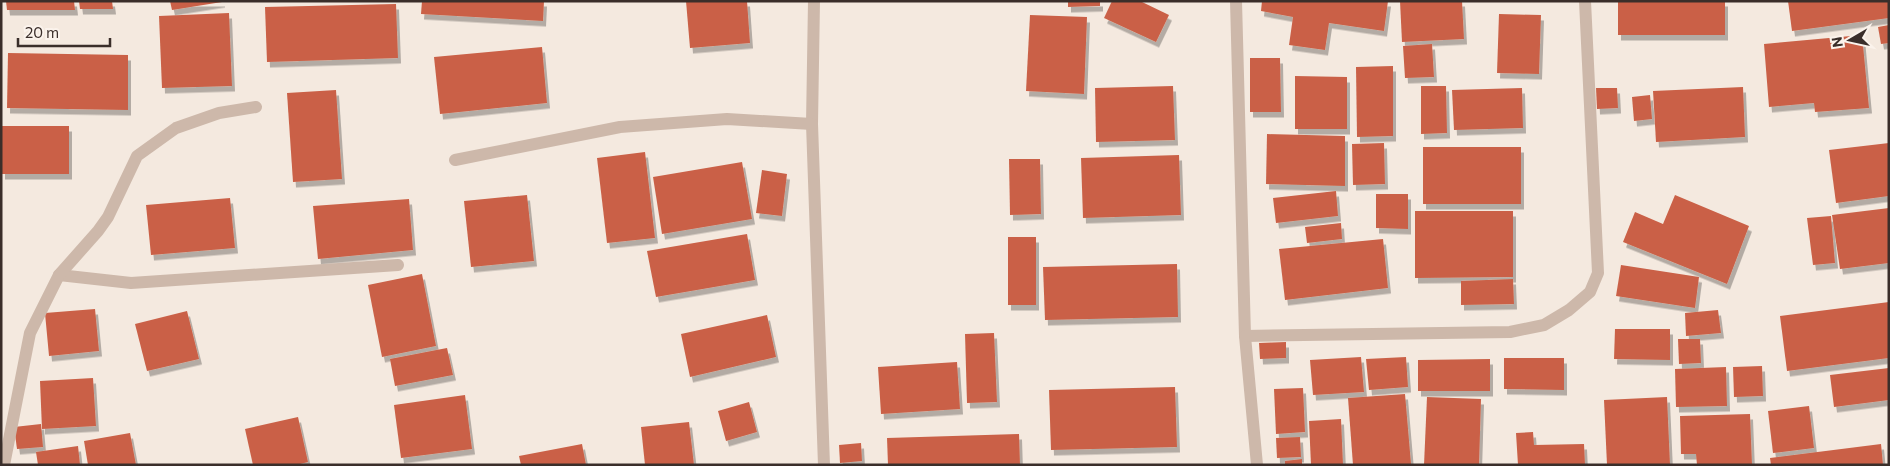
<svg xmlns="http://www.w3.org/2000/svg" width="1890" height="466" font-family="Commissioner,sans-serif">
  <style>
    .building { fill: #ca6147; filter: url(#shadow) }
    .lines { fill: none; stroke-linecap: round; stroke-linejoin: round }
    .street { stroke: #cdb8aa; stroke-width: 12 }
  </style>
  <defs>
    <filter id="shadow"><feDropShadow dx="3" dy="5.5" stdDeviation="0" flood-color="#0004"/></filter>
  </defs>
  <rect width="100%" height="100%" fill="#f4e9df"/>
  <g class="building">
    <path d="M6 1H74L75 10H7Z"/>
    <path d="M79 1H112L113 9H80Z"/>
    <path d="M170 1H222V2L172 10Z"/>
    <path d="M422 1H544L543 21 421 14Z"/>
    <path d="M686 1H747L750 43 690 48Z"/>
    <path d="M1068 1H1100V6L1068 7Z"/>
    <path d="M1112 1H1140L1169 15 1156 42 1104 18Z"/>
    <path d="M1262 1H1388L1384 31 1329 23 1325 50 1289 45 1293 17 1261 11Z"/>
    <path d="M1400 1H1462L1464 39 1402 42Z"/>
    <rect x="1618" y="1" width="107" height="34"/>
    <path d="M1788 1H1889V18L1792 31Z"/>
    <path d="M396 4 398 58 267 62 265 7Z"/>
    <path d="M229 13 232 86 162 88 159 16Z"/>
    <path d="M1499 14 1541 15 1539 74 1497 73Z"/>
    <path d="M1030 15 1087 17 1084 94 1026 91Z"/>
    <path d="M1889 25V43L1881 44 1878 27Z"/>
    <path d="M1862 35 1869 108 1815 112 1814 103 1769 107 1764 44Z"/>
    <path d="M1432 44 1434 77 1405 78 1403 46Z"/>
    <path d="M542 47 547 103 440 114 434 57Z"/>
    <path d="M8 53 128 55V110L7 108Z"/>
    <path d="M1250 58H1280L1281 112H1250Z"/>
    <path d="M1393 66V136L1357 137 1356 67Z"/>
    <path d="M1295 76 1347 77V129H1295Z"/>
    <path d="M1173 86 1175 140 1096 142 1095 88Z"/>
    <path d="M1421 86H1446L1447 133 1421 134Z"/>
    <path d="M1743 87 1745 137 1656 142 1653 91Z"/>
    <path d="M1522 88 1523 128 1454 130 1452 90Z"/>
    <path d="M1596 88H1617L1618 108 1597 109Z"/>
    <path d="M336 90 342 179 293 182 287 93Z"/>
    <path d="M1650 95 1652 119 1634 121 1632 97Z"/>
    <rect x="2" y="126" width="67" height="48"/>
    <path d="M1267 134 1345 136V186L1266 184Z"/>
    <path d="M1384 143 1385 184 1353 185 1352 144Z"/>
    <path d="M1889 143V196L1836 203 1829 150Z"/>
    <rect x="1423" y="147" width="98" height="57"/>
    <path d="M645 152 655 238 607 243 597 158Z"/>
    <path d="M1179 155 1181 215 1083 218 1081 158Z"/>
    <path d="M1009 159H1040L1041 214 1010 215Z"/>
    <path d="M742 162 752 219 662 234 653 177Z"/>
    <path d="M762 170 787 174 782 216 756 213Z"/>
    <path d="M1336 191 1338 216 1276 223 1273 198Z"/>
    <path d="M1376 194H1408V229L1376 228Z"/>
    <path d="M527 195 534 261 471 267 464 201Z"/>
    <path d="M1675 195 1749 226 1727 284 1623 242 1635 212 1663 224Z"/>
    <path d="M230 198 235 248 151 255 146 205Z"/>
    <path d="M409 199 413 250 318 259 313 206Z"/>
    <path d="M1889 208V263L1840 269 1832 215Z"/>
    <path d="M1415 211H1513V277L1415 278Z"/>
    <path d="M1831 216 1835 263 1813 265 1807 218Z"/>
    <path d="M1341 223 1342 239 1307 243 1305 227Z"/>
    <path d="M747 234 755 280 656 297 647 251Z"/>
    <rect x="1008" y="237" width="28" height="68"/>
    <path d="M1383 239 1388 288 1285 300 1279 249Z"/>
    <path d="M1177 264 1178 317 1045 320 1043 267Z"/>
    <path d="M1621 265 1699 277 1695 308 1616 296Z"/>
    <path d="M422 274 436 346 382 357 368 285Z"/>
    <path d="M1513 279 1514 304 1461 305V281Z"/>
    <path d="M1889 302V358L1787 371 1780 316Z"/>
    <path d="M95 309 99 351 49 356 45 313Z"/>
    <path d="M1718 310 1721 333 1686 336 1685 313Z"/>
    <path d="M187 311 199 359 147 371 135 324Z"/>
    <path d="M767 315 776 357 690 377 681 334Z"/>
    <path d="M1615 329H1670V360L1614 359Z"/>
    <path d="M994 333 997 402 967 403 965 334Z"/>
    <path d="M1678 339H1700L1701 363 1679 364Z"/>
    <path d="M1286 342V358L1260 359 1259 343Z"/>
    <path d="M447 348 453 375 395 386 390 359Z"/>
    <path d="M1361 357 1364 392 1313 395 1310 360Z"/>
    <path d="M1406 357 1408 387 1369 390 1366 359Z"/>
    <path d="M1504 358H1564V390L1504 389Z"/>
    <path d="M1490 359V391H1418V360Z"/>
    <path d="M957 362 960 409 881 414 878 367Z"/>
    <path d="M1762 366 1763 396 1734 397 1733 367Z"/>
    <path d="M1726 367 1727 406 1676 407 1675 369Z"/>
    <path d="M1889 368V400L1834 407 1830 375Z"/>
    <path d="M93 378 96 426 42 429 40 381Z"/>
    <path d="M1175 387 1177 447 1051 450 1049 390Z"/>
    <path d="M1303 388 1305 432 1276 434 1274 389Z"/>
    <path d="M1405 394 1411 464 1353 465 1348 398Z"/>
    <path d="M465 395 472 449 401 458 394 405Z"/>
    <path d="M1427 397 1481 399 1479 465H1424Z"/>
    <path d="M1667 397 1670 465H1607L1604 400Z"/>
    <path d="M749 402 757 432 726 441 718 411Z"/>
    <path d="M1809 406 1814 448 1773 453 1768 411Z"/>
    <path d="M1750 414 1752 465H1697L1696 454H1681L1680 416Z"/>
    <path d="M298 417 308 462 296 465H253L245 429Z"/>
    <path d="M1341 419 1343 465H1311L1309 421Z"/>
    <path d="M689 422 694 465H645L641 427Z"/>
    <path d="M41 424 43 447 17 449 14 427Z"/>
    <path d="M1533 432 1534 445 1584 444 1585 465H1518L1516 433Z"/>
    <path d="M130 433 136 465H88L84 441Z"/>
    <path d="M1019 434 1020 465H888L887 438Z"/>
    <path d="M1300 437 1301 457 1277 458 1276 438Z"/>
    <path d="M861 443 862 461 840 463 839 445Z"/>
    <path d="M582 444 586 465H521L519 456Z"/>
    <path d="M1881 444 1883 465H1771L1770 458Z"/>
    <path d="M78 446 80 465H38L36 452Z"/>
    <path d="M1302 459V465H1285V461Z"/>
  </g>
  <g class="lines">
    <g class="street">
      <path d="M814 1 812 124 824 465"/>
      <path d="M1236 1 1245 336 1257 465"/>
      <path d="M455 160 620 127 727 119 812 124"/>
      <path d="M59 275 131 283 398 265"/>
      <path d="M1245 336 1510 332 1544 325 1569 310 1590 292 1598 273 1585 1"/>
      <path d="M4 465 30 333 59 275 98 231 108 217 137 156 176 128 219 113 256 107"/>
    </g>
  </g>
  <rect width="1890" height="466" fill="none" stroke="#3a2e2a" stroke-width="5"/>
  <g transform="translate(1850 40) rotate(261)" stroke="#fbf3ec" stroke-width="4" paint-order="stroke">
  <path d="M0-4L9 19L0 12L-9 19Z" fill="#3a2e2a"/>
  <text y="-8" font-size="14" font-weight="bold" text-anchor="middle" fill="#3a2e2a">N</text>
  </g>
  <path d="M18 38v8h92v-8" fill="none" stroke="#3a2e2a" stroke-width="2.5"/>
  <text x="25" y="38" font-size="15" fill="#3a2e2a" stroke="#fbf3ec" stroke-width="4" paint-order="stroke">20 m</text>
</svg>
